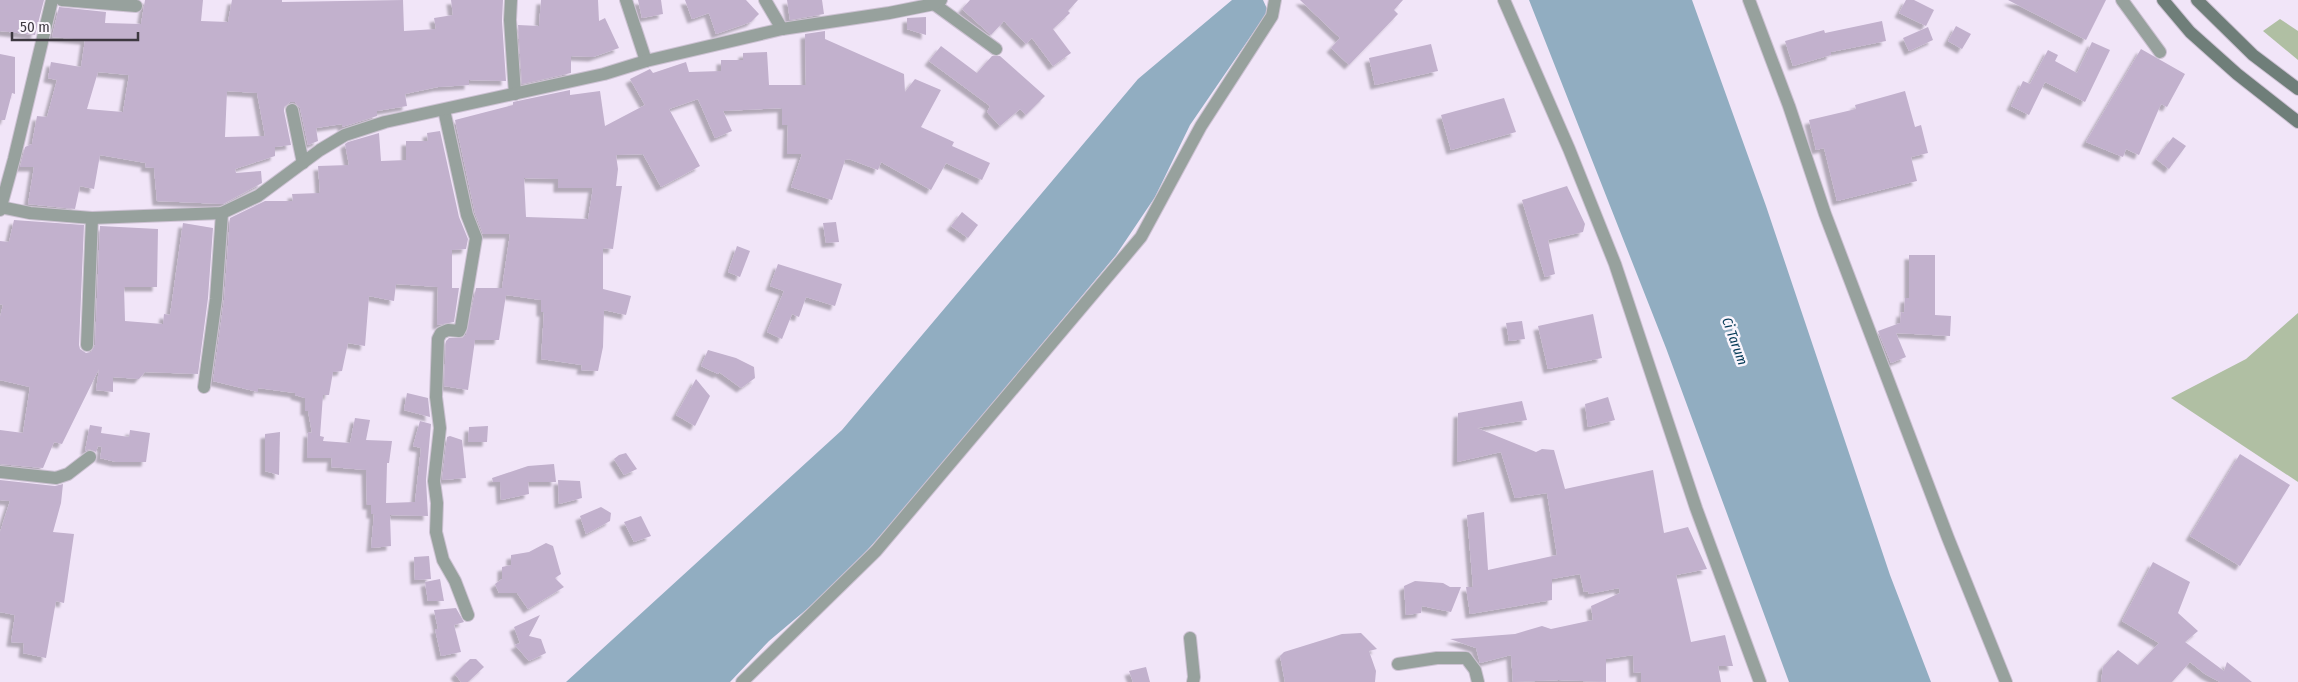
<svg xmlns="http://www.w3.org/2000/svg" width="2298" height="682" font-family="'Fira Sans Condensed',sans-serif">
  <style>
    .forest { fill: #b0bfa3 }
    .water { fill: #91adc1 }
    .building { fill: #c2b1cd; fill-rule: evenodd; filter: url(#shadow) }
    .lines { fill: none; stroke-linecap: round; stroke-linejoin: round }
    .street-casing { stroke: #cdc2d3; stroke-width: 14 }
    .secondary-casing { stroke: #cdc2d3; stroke-width: 14 }
    .street { stroke: #97a19d; stroke-width: 12 }
    .secondary { stroke: #6f7e79; stroke-width: 12 }
    .labels { text-anchor: middle; stroke-width: 5; stroke-linejoin: round; paint-order: stroke }
    .water-label { font-size: 14px; font-style: italic; fill: #003754; stroke: #faf5fd }
  </style>
  <defs>
    <filter id="shadow"><feDropShadow dx="-4.5" dy="4.5" stdDeviation="1" flood-color="#0004"/></filter>
  </defs>
  <rect width="100%" height="100%" fill="#f1e5f8"/>
  <g class="forest">
    <path d="M2280 19 2298 31V60L2263 31Z"/>
    <path d="M2298 313V482L2171 398 2246 359Z"/>
  </g>
  <g class="water">
    <path d="M1232 0H1263L1268 11 1190 125 1155 197 1116 255 911 501 839 582 769 641 730 682H566L842 430 1138 79Z"/>
    <path d="M1529 0H1692L1766 206 1890 575 1931 682H1789L1666 348Z"/>
  </g>
  <g class="building">
    <path d="M0 0H44L35 35 0 31Z"/>
    <path d="M145 0H203L201 21 228 22 232 0H282V2L403 0 404 31 436 29 434 18 453 15 451 0H503L502 21 506 81 469 80V85L438 87 405 94 407 106 377 111V116L342 127V124L316 128 318 141 308 145 300 108 295 102H290L284 107V111L291 145 275 147V156L235 169 236 173 261 171 262 183 223 204 157 201 154 168 145 167 146 163 100 155 94 189 80 186 75 209 28 204 34 167H20L25 147 32 144 37 116 47 117 57 80 48 78 51 62 81 67 85 40 52 37 59 7 106 12 105 23 141 24ZM98 72 129 75 123 112 87 109ZM227 91 257 93 265 136 225 137Z"/>
    <path d="M541 0H598L599 21 605 18 619 48 593 57 571 56V73L522 84 518 25 539 26Z"/>
    <path d="M638 0H661L663 14 642 18Z"/>
    <path d="M685 0H746L759 14 751 22 716 34 709 13 692 19Z"/>
    <path d="M787 0H822L824 14 790 20Z"/>
    <path d="M970 0H1078L1068 11 1070 13 1053 29 1071 53 1053 66 1032 38 1026 44 1004 21 991 35 962 9Z"/>
    <path d="M1300 0H1403L1394 10 1398 14 1349 65 1331 48 1340 38Z"/>
    <path d="M1906 0H1914L1934 10 1926 26 1899 13Z"/>
    <path d="M2008 0H2106L2086 40Z"/>
    <path d="M926 17V35L907 29V18Z"/>
    <path d="M1882 21 1886 41 1831 52V55L1793 66 1785 41 1824 30 1825 33Z"/>
    <path d="M1956 26 1971 34 1962 49 1948 41Z"/>
    <path d="M1928 27 1933 40 1909 51 1903 38Z"/>
    <path d="M825 31V39L904 74 905 92 915 79 941 90 921 127 954 142 952 146 990 163 982 180 946 163 931 190 881 162 878 170 849 159 845 160 832 200 791 187 802 154H787L788 125H782V108L723 111 732 131 715 138 698 99 669 109 700 166 661 187 643 154 616 155 618 169 616 186H622L613 249 603 248V289L631 296 626 315 604 310 603 347 598 371 581 370 582 365 541 359 544 312H541V300L506 295 499 340H475L468 390 444 386 446 341 449 338H462L466 335 476 288H502L510 234H483L475 213 455 120 513 105V102L570 90V95L600 91 605 126 645 105 630 79 650 69 653 73 686 62 689 72 721 71V60H743V53L767 52 769 85H806L805 34ZM524 178 558 179V188H593L588 219 526 217Z"/>
    <path d="M2092 42 2110 50 2085 102 2045 82 2029 115 2011 106 2023 81 2030 84 2048 50 2058 55 2055 61 2077 73Z"/>
    <path d="M1431 44 1438 71 1375 85 1369 58Z"/>
    <path d="M941 46 977 73 992 56H1000L1045 96 1026 115 1020 109 1000 126 987 112 990 106 929 61Z"/>
    <path d="M2141 49 2185 74 2167 107 2161 104 2139 155 2126 149 2123 157 2086 142Z"/>
    <path d="M0 54 15 57V94L12 93 5 120H0Z"/>
    <path d="M1905 91 1915 127 1921 125 1928 153 1911 157 1917 181 1837 201 1824 148 1816 150 1809 120 1856 109 1855 105Z"/>
    <path d="M1504 98 1516 132 1451 150 1441 115Z"/>
    <path d="M440 131 459 217 468 239 466 249 452 250V288H459L454 322 437 325 438 287 396 284 394 301 369 296 365 346 348 343 342 371 333 372 329 395H323L320 436 324 437 323 441 350 443 355 418 370 420 366 440 392 441 389 463H387L386 503 415 502 421 448 413 446 420 421 431 424 426 480 428 516 390 515 391 546 371 548 374 514H371V505H367L366 470 331 467 332 458H307L308 432 312 433 308 411H305V398L295 395V393L258 388V392L213 381 224 300 230 218 265 201H293L292 194 320 193 318 166 349 165 345 144 348 142 379 133 381 161 406 160V141H428L427 133Z"/>
    <path d="M2173 137 2186 146 2169 169 2156 159Z"/>
    <path d="M1567 186 1585 224 1583 232 1548 240 1555 274 1545 277 1522 200Z"/>
    <path d="M962 212 978 225 968 238 951 226Z"/>
    <path d="M14 220 84 225 79 345 80 349 86 353 91 352 95 345 100 226 158 229 157 287H124L125 321 163 324 164 314 170 315 183 223 213 228 208 298 198 374 145 372 139 379 113 377V392L96 390 99 369 62 444 54 442 43 468 0 464V430L23 433 30 387 0 380V317L3 305 0 304V241L9 242Z"/>
    <path d="M836 222 839 242 826 243 823 223Z"/>
    <path d="M737 246 750 251 740 277 728 272Z"/>
    <path d="M1909 255H1935V315L1951 316 1950 336 1896 333 1906 357 1891 363 1878 331 1900 323 1901 312 1904 313 1905 298H1909Z"/>
    <path d="M778 264 842 284 835 306 806 297 799 317 792 314 782 339 767 332 784 291 770 286Z"/>
    <path d="M1593 314 1602 358 1548 369 1538 326Z"/>
    <path d="M1522 321 1525 339 1509 341 1506 323Z"/>
    <path d="M708 350 736 358 754 367 755 378 741 388 719 372 718 374 701 366Z"/>
    <path d="M696 379 710 396 695 426 676 415Z"/>
    <path d="M407 393 428 398 430 417 404 410Z"/>
    <path d="M1608 397 1615 420 1588 427 1585 404Z"/>
    <path d="M1522 401 1527 420 1477 428 1536 452 1542 449 1554 450 1565 489 1653 470 1664 533 1688 527 1707 569 1676 575 1691 642 1725 635 1733 666H1718L1721 682H1641V672L1634 673 1633 655 1606 659V682L1559 680 1513 682 1511 655 1480 663 1476 648 1450 639 1515 634 1542 626 1551 629 1593 620 1591 606 1620 593 1619 588 1589 594 1588 591 1584 592 1580 574 1552 579V600L1470 614 1466 587H1473L1467 515 1484 512 1488 570 1557 555 1547 493 1515 498 1501 452 1457 462 1458 413Z"/>
    <path d="M90 425 102 427 101 433 129 437 130 430 150 433 146 462H116L100 458 102 447 98 446 96 452 89 449 85 451Z"/>
    <path d="M488 426 487 442H468L469 427Z"/>
    <path d="M280 432 279 475 265 471V434Z"/>
    <path d="M450 436 462 440 466 478 442 480 447 437Z"/>
    <path d="M626 453 637 469 624 475 614 459 619 455Z"/>
    <path d="M2240 454 2290 485 2240 566 2190 536Z"/>
    <path d="M554 464 556 482H528L529 494 501 500 500 482H493L492 478 528 466Z"/>
    <path d="M0 480 55 486 63 484 61 503 53 532 74 534 64 603 56 601 46 658 23 653 24 643 11 642 15 615 0 612V532L10 501 0 500Z"/>
    <path d="M558 480 580 481 582 498 559 504Z"/>
    <path d="M601 507 611 513 610 521 586 534 580 516Z"/>
    <path d="M641 516 651 536 634 542 624 522Z"/>
    <path d="M546 543 553 546 561 574 555 578 564 587 528 609 517 593H499L495 584 502 579V567L511 565V555L529 552Z"/>
    <path d="M429 556 431 579 415 580 414 557Z"/>
    <path d="M2153 562 2190 582 2178 613 2198 631 2185 642 2224 671 2227 662 2252 682H2220L2205 674 2190 662 2172 682H2101L2103 667 2118 650 2138 665 2159 643 2122 621Z"/>
    <path d="M440 579 444 601H428L425 582Z"/>
    <path d="M1415 581 1443 583 1450 587H1461L1451 612 1422 606 1421 613 1406 615 1404 586Z"/>
    <path d="M456 608 464 622 454 625 461 652 441 656 435 629H438L434 610Z"/>
    <path d="M540 615 529 636 541 639 546 653 529 661 515 645 520 643 514 627Z"/>
    <path d="M1361 633 1377 649 1369 651 1376 671 1375 682H1285L1280 656 1284 652 1342 634Z"/>
    <path d="M470 659H476L484 667 468 682H461L455 674Z"/>
    <path d="M1146 667 1150 682H1133L1129 671Z"/>
  </g>
  <g class="lines">
    <g class="street-casing">
      <g id="street">
        <path d="M62 0 136 6"/>
        <path d="M511 0 510 20 515 94"/>
        <path d="M626 0 646 61"/>
        <path d="M765 0 782 29"/>
        <path d="M1504 0 1569 149 1615 264 1696 508 1760 682"/>
        <path d="M1749 0 1789 106 1825 214 1948 538 2006 682"/>
        <path d="M2122 0 2160 52"/>
        <path d="M934 4 996 49"/>
        <path d="M292 110 303 163"/>
        <path d="M444 110 467 215 476 238 461 327 459 331 448 330 441 333 438 339 436 397 440 428 434 481 437 503 436 532 443 560 455 581 468 615"/>
        <path d="M0 207 30 213 92 218 222 213 258 196 320 150 345 135 385 122 604 74 646 61 782 29 889 13 934 4 941 0"/>
        <path d="M0 210 14 159 52 0"/>
        <path d="M87 345 92 218"/>
        <path d="M204 387 216 299 222 213"/>
        <path d="M0 472 56 478 68 474 90 457"/>
        <path d="M1190 638 1194 677 1193 682"/>
        <path d="M1398 664 1437 658H1466L1475 670 1478 682"/>
        <path d="M742 682 876 551 1141 237 1201 126 1272 16 1275 0"/>
      </g>
    </g>
    <g class="secondary-casing">
      <g id="secondary">
        <path d="M2163 0 2190 32 2237 74 2298 122"/>
        <path d="M2197 0 2253 55 2298 89"/>
      </g>
    </g>
    <use href="#street" class="street"/>
    <use href="#secondary" class="secondary"/>
  </g>
  <g class="labels">
    <g class="water-label">
      <text transform="translate(1735 341) rotate(70)" y="5">Ci Tarum</text>
    </g>
  </g>
  <path d="M12 32v8h126v-8" fill="none" stroke="#3d3840" stroke-width="2.5"/>
  <text x="20" y="32" font-size="15" fill="#3d3840" stroke="#faf5fd" stroke-width="4" paint-order="stroke">50 m</text>
</svg>
